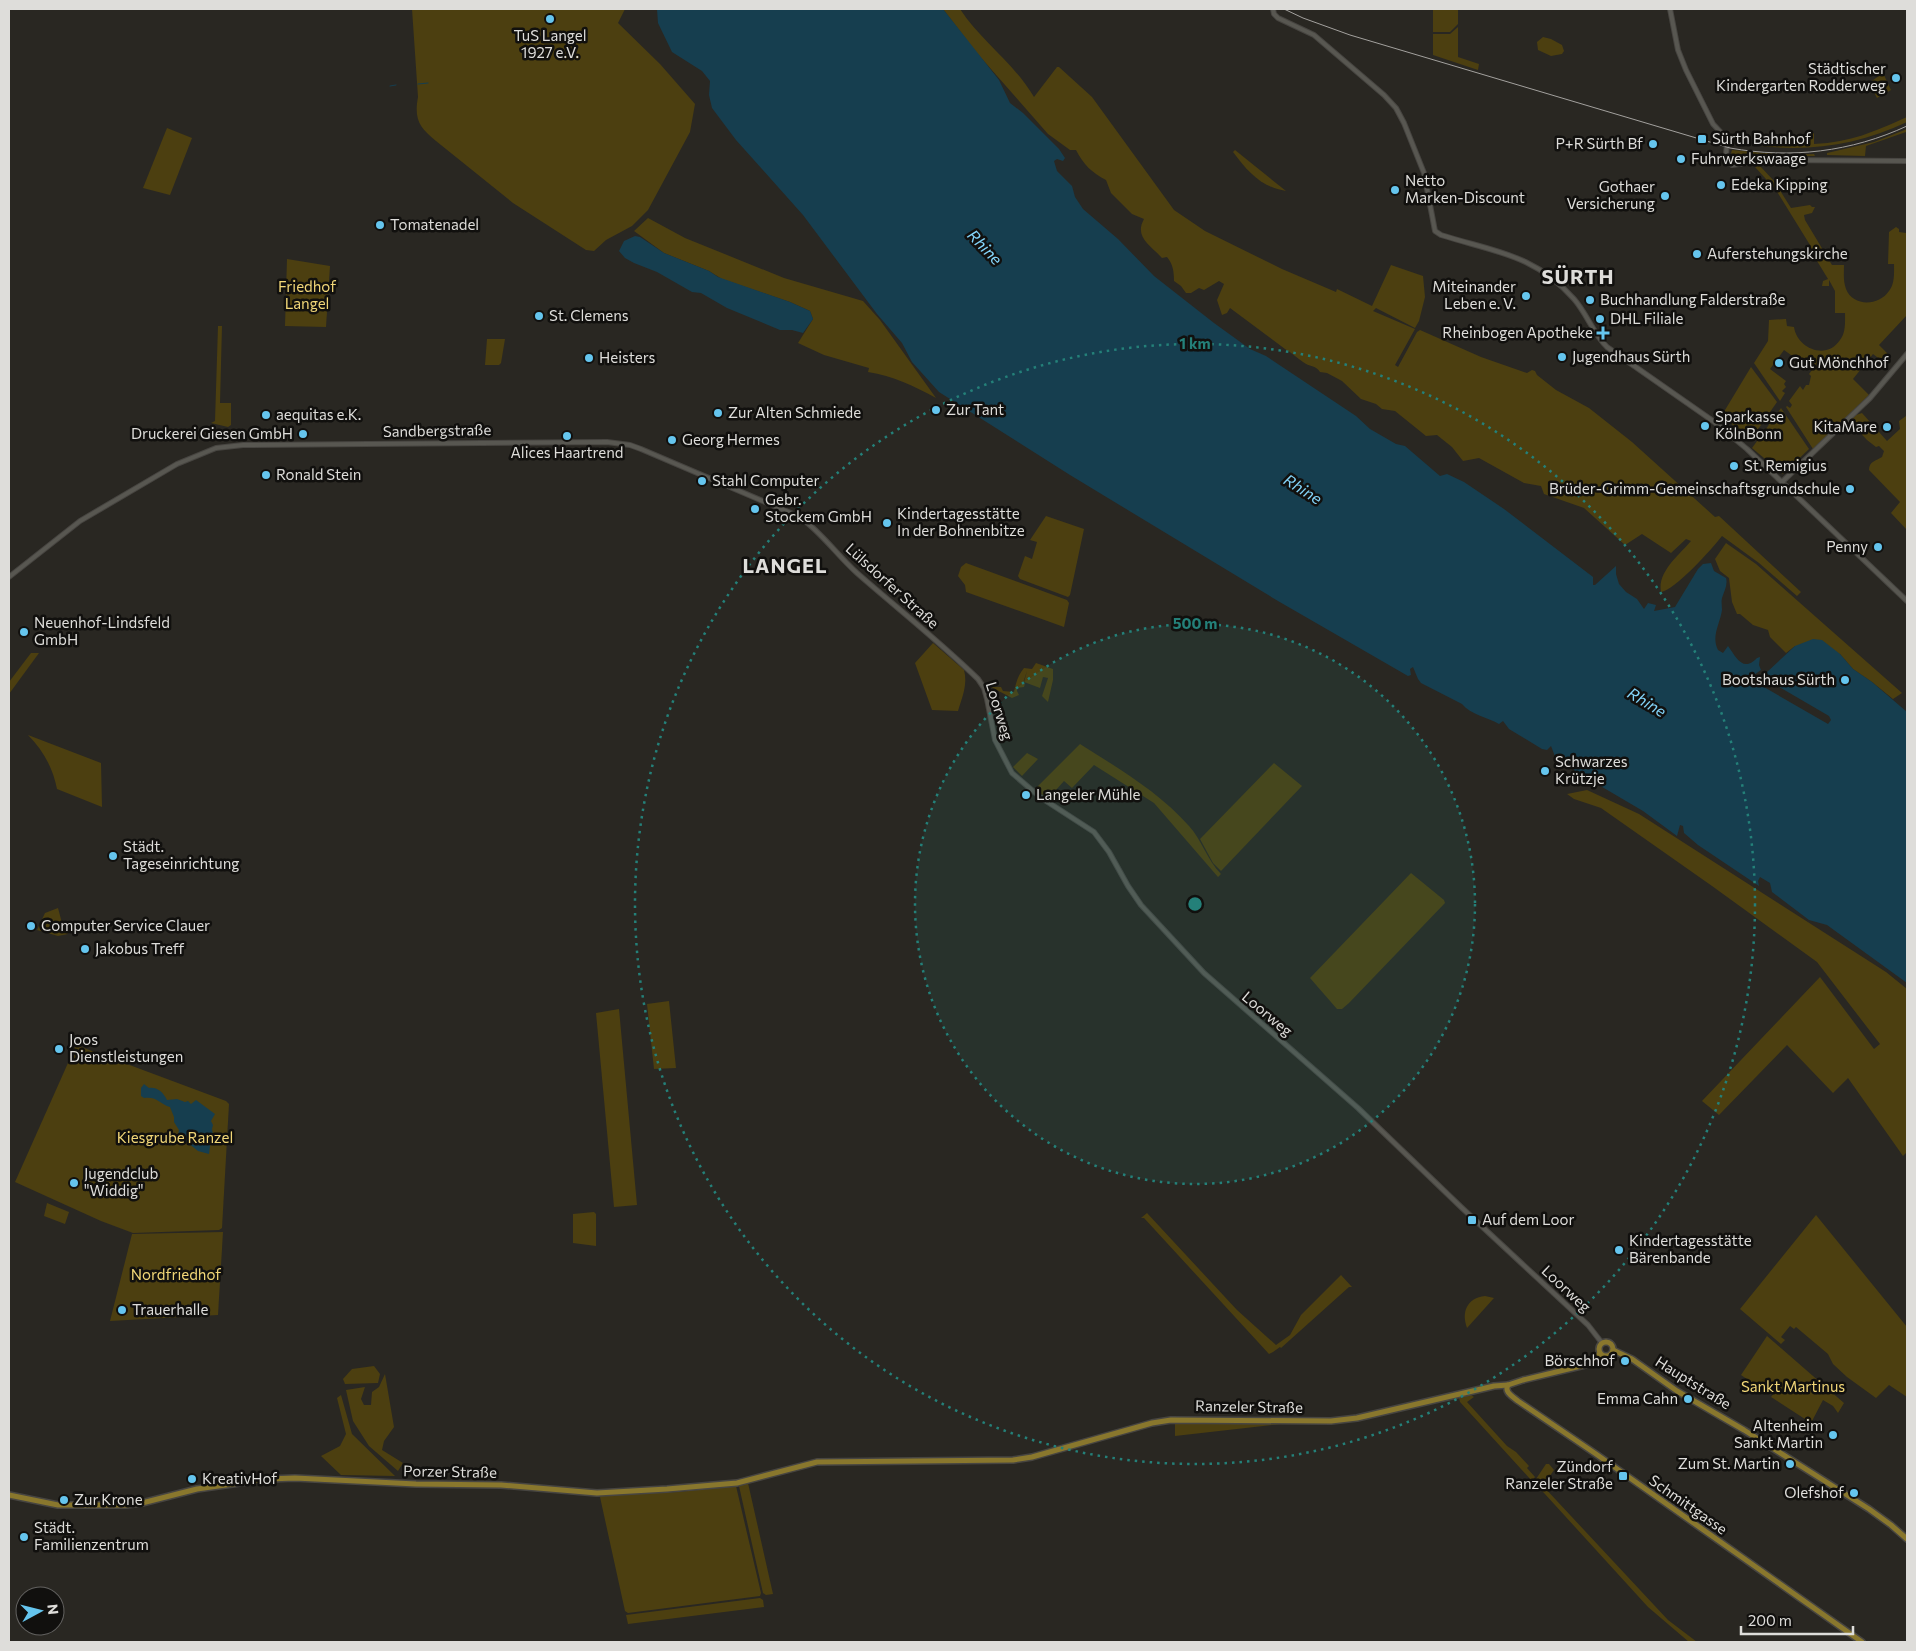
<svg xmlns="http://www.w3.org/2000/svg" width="1916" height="1651" font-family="Commissioner,sans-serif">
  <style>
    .green { fill: #4c3f10 }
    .water { fill: #163e4f }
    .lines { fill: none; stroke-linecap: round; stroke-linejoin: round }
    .stream { stroke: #163e4f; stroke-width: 1 }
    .minor-casing { stroke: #474541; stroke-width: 6 }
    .major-casing { stroke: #474541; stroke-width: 8 }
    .minor { stroke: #585751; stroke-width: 4 }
    .major { stroke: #89772d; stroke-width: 5 }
    .tram { stroke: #a3a19e; stroke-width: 1 }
    .ring { fill: none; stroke: #248079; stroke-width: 2.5; stroke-dasharray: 2.5 5 }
    .poi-dot { fill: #65c5ee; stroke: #11100e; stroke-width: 2 }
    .labels { text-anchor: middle; stroke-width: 5; stroke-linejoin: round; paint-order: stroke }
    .poi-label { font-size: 15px; fill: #deddda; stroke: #11100e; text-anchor: start }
    .park-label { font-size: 15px; fill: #f2d778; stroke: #11100e }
    .street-label { font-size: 15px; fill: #deddda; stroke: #11100e }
    .water-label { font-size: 16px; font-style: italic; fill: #83d4f9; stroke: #11100e }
    .district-label { font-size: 20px; font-weight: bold; letter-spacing: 1px; fill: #deddda; stroke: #11100e }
    .centre { fill: #248079; stroke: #11100e; stroke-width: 2.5 }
    .ring-label { font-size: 15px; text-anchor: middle; font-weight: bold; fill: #248079; stroke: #11100e; stroke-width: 5; stroke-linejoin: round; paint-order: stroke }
  </style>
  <rect width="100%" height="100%" fill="#292722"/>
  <g class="green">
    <path d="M412 9H625L618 23 660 64 695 104 690 132 648 210 632 226 606 240 594 251 586 250 513 203 436 141C419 127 414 119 418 97Z"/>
    <path d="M943 9H960C981 41 1014 63 1034 97L1057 67H1059L1092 97 1174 210 1205 231 1282 269 1336 292 1337 289 1372 306 1391 265 1423 276 1425 297 1419 321 1415 328 1376 308 1373 311 1415 329 1395 365 1398 367 1417 332 1420 330 1481 357 1527 373 1532 370 1535 371 1537 375 1556 390 1589 408 1632 442 1715 517 1719 516 1801 592 1797 596 1759 563 1722 536C1713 548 1674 591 1661 592 1657 572 1680 554 1691 541L1686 539 1671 553 1642 534 1625 545 1584 508 1544 494 1541 486 1524 483 1479 458 1463 461 1452 447 1437 435 1426 436 1395 411 1382 409 1376 404 1361 399 1342 381 1327 373 1320 372C1316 365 1309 367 1303 362 1296 357 1292 353 1285 349L1230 308 1227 313 1222 315 1217 300 1224 284 1219 281 1204 290 1199 288 1191 293H1186L1181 286 1174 281C1174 272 1173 264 1167 257L1162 258C1150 245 1134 237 1144 219L1132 214 1111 193 1106 180C1092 173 1083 164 1076 150H1070L1048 134 976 52Z"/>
    <path d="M1433 9H1458V24L1450 32H1433Z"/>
    <path d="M1458 27V57L1479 64 1478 70 1433 55V34H1450Z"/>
    <path d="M1543 37 1551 39 1562 45 1564 51 1562 54 1551 56 1538 50 1537 42Z"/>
    <path d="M1883 73 1891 90 1877 98 1869 83Z"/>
    <path d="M1907 117V122C1861 144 1812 152 1761 146L1774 145 1814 133V144C1852 142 1873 132 1907 117Z"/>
    <path d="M167 128 192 138 170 195 143 188Z"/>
    <path d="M1907 129 1906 132 1866 146 1865 156 1827 155V153L1874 142Z"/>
    <path d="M1235 150 1286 191C1261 187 1248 172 1233 152Z"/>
    <path d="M1732 150 1786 155 1814 154 1815 156H1762L1736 160 1731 153Z"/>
    <path d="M1760 166 1774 181 1791 208 1810 205 1812 207H1815L1812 213 1804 215 1805 220 1832 265H1844C1844 273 1843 281 1846 289 1853 307 1879 306 1889 291 1895 283 1894 273 1894 264H1888L1889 232 1896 227 1899 229V232L1906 233 1907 315 1879 345 1888 354 1882 361 1873 354 1853 379 1869 395 1813 449 1786 407 1787 406 1790 408 1792 405 1789 401 1800 386 1803 390 1806 385H1809L1811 376 1809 374 1812 370 1784 350 1770 369 1786 381 1784 384 1786 387 1782 391 1785 393 1780 401 1754 363 1768 341 1769 320 1786 319 1787 326 1794 327C1797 348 1826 361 1840 340 1846 332 1845 322 1845 313H1835V291L1829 280V286H1822L1823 281 1828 279 1814 256 1810 245 1776 190 1755 167Z"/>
    <path d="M648 218 685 238 784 278 863 301 880 320 936 398C914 386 893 376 868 372L869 368 824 355 798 343 813 319 810 311 790 302 722 279 709 271 664 253 634 231Z"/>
    <path d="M287 259 330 266 326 327 285 326Z"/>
    <path d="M218 326H222L220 403H231V425L228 427 211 423 215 421Z"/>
    <path d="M487 339H505L501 363 499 365H485Z"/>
    <path d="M1751 367 1777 402 1752 438 1748 439 1722 415Z"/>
    <path d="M1781 408 1809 449 1783 474 1752 448Z"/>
    <path d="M1862 413 1887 441 1900 429 1899 421 1906 416 1907 413V530L1891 513 1900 502 1869 470C1869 461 1876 461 1882 457L1884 451 1879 446 1876 447 1867 440 1849 421 1856 415Z"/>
    <path d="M1046 516 1084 529 1070 595 1068 597 1020 579 1018 576 1025 556 1032 559 1037 542 1030 540Z"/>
    <path d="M1726 543 1756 564 1902 693 1893 699 1872 682 1853 669 1840 654 1795 646 1786 653 1770 637 1768 630 1753 625 1740 614H1737L1732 602 1729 578 1720 571 1715 559Z"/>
    <path d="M966 563 1067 600 1069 603 1064 627 966 592 965 585 958 576 961 567Z"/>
    <path d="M933 643 964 670C968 684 962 698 958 711L932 710 915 663Z"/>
    <path d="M31 653H39L9 694V682Z"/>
    <path d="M1036 663 1053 669V680L1048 702 1042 696 1048 678 1043 677 1040 688 1024 682 1027 671 1023 683 1025 684 1024 687 1017 688V691L1019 695 1012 698 991 687H1001L1003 691 1014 692C1016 683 1018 675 1024 668L1032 669Z"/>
    <path d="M28 735 101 763 102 807 57 789C53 768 43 750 28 735Z"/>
    <path d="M1080 744C1118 768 1159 792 1189 826 1202 840 1207 860 1221 874L1218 877 1154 803 1094 765 1072 788 1064 781 1048 799 1035 789Z"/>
    <path d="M1027 753 1038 759 1022 776 1013 767Z"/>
    <path d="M1274 763 1302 786 1221 871 1213 863 1200 839Z"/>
    <path d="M1587 790 1639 814 1886 972 1907 989V1152L1903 1156 1848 1078 1833 1093 1787 1045 1719 1115 1702 1101 1820 977 1874 1049 1880 1044 1817 962 1712 886 1601 808 1574 799 1567 794Z"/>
    <path d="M1411 873 1444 900 1445 903 1349 1003 1342 1009H1337L1310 978Z"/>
    <path d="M58 908 62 923 68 934 58 936 37 930 45 913Z"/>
    <path d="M669 1001 676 1068 654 1069 647 1004Z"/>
    <path d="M619 1009 637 1205 614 1207 596 1013Z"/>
    <path d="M76 1045 226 1101 229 1104 222 1228 219 1230 133 1233 101 1221 15 1182Z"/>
    <path d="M47 1203 69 1212 65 1224 44 1216Z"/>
    <path d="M594 1212 596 1214V1246L573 1243V1214Z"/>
    <path d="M1147 1213 1237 1310 1276 1345 1290 1335 1301 1315 1341 1275 1352 1287H1349L1281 1348 1280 1347 1273 1352 1269 1354 1144 1218H1141Z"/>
    <path d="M1816 1215 1907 1327V1397L1889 1385 1876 1398 1847 1377 1833 1364 1828 1354 1796 1327 1794 1329 1790 1326 1781 1337 1785 1340 1781 1344 1740 1309Z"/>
    <path d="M223 1232 218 1315 110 1321 132 1234Z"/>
    <path d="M1485 1296 1494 1298 1467 1328C1461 1312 1467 1298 1485 1296Z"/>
    <path d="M1767 1336 1844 1403 1838 1413 1833 1406 1823 1400 1811 1423 1771 1397 1774 1393 1762 1385 1760 1388 1741 1375Z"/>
    <path d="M374 1366 380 1374 378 1383 345 1384 343 1379 352 1369Z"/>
    <path d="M385 1374 394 1427 384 1441 382 1450 403 1463 398 1471 369 1446 353 1421 346 1390 365 1387 361 1399 364 1405H371L372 1392 379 1387Z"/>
    <path d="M341 1395 352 1434 395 1476 341 1475 321 1456 340 1446 346 1434 337 1398Z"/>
    <path d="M1471 1395 1474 1397 1467 1402 1507 1446 1516 1452 1529 1466 1527 1468 1535 1477 1532 1481 1460 1402 1459 1398Z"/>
    <path d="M1177 1421 1298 1422 1175 1436V1423Z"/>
    <path d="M1546 1464H1549L1554 1470 1543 1486 1668 1620 1697 1642H1689L1648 1607 1534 1482Z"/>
    <path d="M748 1483 773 1594 766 1595 763 1593 739 1486Z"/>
    <path d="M736 1486 761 1593 760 1596 628 1613 625 1611 600 1497 601 1495 678 1492Z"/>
    <path d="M760 1598 763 1600 764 1607 628 1624 626 1615Z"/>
  </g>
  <g class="water">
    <path d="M657 9H943L999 80 1010 103 1023 113 1059 149 1065 158 1063 161 1057 159 1054 161 1057 171 1072 186 1075 197 1083 209 1118 239 1154 276 1214 323 1250 349 1266 356 1356 416 1370 429 1396 444 1405 446 1440 476 1447 474 1464 482 1504 509 1593 577V585H1595L1616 566V574L1619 584 1626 592 1637 599 1644 609 1648 603 1656 605 1654 611 1675 607 1698 569 1703 564 1711 563 1714 571 1726 578C1728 585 1724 591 1722 598 1721 602 1722 606 1722 610 1720 624 1711 636 1718 650L1723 653 1728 646C1736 657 1743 673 1757 658L1760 657 1759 665 1761 670 1751 677 1750 679 1828 724 1831 720 1829 716 1764 678 1766 673 1795 646 1813 639 1822 640 1840 654 1853 669 1872 682 1907 712V983L1827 925 1809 920 1772 892 1770 883 1760 877 1758 881 1759 886 1698 845 1684 833 1683 826 1680 825 1677 836 1643 811 1575 771 1568 764 1560 762 1556 759 1551 746 1547 750 1542 749 1509 729 1503 721 1499 724C1487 717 1471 715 1462 704L1421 683 1418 679 1413 667 1410 669 1411 675 1408 676 1278 601 1070 475 939 392 912 362 902 343 877 314 803 215 736 140 712 108 709 95 710 81 702 71 672 52 658 23Z"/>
    <path d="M635 236 640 237 664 253 709 271 718 277 790 302 810 311 813 319 803 333 792 330H780L727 308 701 293 692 292 657 272 634 263 625 258 619 251 624 241Z"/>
    <path d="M144 1084 149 1088C157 1087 163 1092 167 1100L177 1099 185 1102 188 1101 191 1104 196 1100 215 1114 211 1121 213 1125 212 1129 213 1135 211 1138 209 1154 198 1151 178 1135 179 1130 174 1122V1117L170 1107C160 1104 157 1096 144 1098L141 1096V1088Z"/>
  </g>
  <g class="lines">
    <g class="stream">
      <path d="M418 84 428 83"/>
      <path d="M390 86 396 85"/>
    </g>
    <g class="minor-casing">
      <g id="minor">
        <path d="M1273 9 1274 14 1278 18 1314 35 1384 95 1396 108 1404 123 1424 173 1435 231 1441 235C1495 252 1534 254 1574 299 1587 314 1593 333 1607 347L1713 421 1747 449 1907 601"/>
        <path d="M1670 9 1678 50 1686 70 1713 124 1727 139C1728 149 1722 158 1732 165L1767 160 1907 161"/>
        <path d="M1783 481 1870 398 1907 354"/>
        <path d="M9 577 80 521 177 464 216 448 243 445 607 442 630 445 641 449 800 517C822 533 837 555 857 573 897 608 939 641 978 679L984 688 987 699 995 740 1012 773 1040 797 1094 832 1109 852 1128 886 1141 905 1204 973 1358 1108 1461 1207 1588 1325 1602 1343"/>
      </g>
    </g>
    <g class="major-casing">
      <g id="major">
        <circle cx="1606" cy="1349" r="7"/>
        <path d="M1613 1350 1632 1359 1677 1391 1744 1430 1869 1509 1891 1525 1907 1539"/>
        <path d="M1508 1385C1504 1392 1512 1396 1518 1401L1596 1454 1862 1642"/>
        <path d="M9 1495 58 1505H126L142 1503 197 1489 268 1479 295 1478 416 1484 501 1485 597 1493 667 1489 737 1483 817 1462 1013 1460 1032 1457 1152 1423 1171 1420 1331 1421 1357 1418 1494 1386 1508 1385 1523 1380 1585 1365 1600 1354"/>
      </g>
    </g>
    <use href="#minor" class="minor"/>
    <use href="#major" class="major"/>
    <path class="tram" d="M1284 9 1303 18 1350 35 1730 148C1791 159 1851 152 1907 126"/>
  </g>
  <circle cx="1195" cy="904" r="280" fill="#248079" fill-opacity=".12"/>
  <g class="ring">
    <circle cx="1195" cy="904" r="280"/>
    <circle cx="1195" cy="904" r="560"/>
  </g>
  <g class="poi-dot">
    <circle cx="550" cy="19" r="5"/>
    <circle cx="1896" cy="78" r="5"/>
    <rect x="1697" y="134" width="10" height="10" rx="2.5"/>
    <circle cx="1653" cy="144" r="5"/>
    <circle cx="1681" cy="159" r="5"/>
    <circle cx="1721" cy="185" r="5"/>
    <circle cx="1395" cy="190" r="5"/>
    <circle cx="1665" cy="196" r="5"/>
    <circle cx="380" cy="225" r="5"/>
    <circle cx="1697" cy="254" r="5"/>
    <circle cx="1526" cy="296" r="5"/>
    <circle cx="1590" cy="300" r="5"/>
    <circle cx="539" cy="316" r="5"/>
    <circle cx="1600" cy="319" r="5"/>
    <path d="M1600.5 325.5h5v5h5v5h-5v5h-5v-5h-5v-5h5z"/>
    <circle cx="1562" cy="357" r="5"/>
    <circle cx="589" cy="358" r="5"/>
    <circle cx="1779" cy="363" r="5"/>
    <circle cx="936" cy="410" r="5"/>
    <circle cx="718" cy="413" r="5"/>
    <circle cx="266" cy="415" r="5"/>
    <circle cx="1705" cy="426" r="5"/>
    <circle cx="1887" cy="427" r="5"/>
    <circle cx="303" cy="434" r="5"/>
    <circle cx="567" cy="436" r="5"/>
    <circle cx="672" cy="440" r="5"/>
    <circle cx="1734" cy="466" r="5"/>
    <circle cx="266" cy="475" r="5"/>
    <circle cx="702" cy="481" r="5"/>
    <circle cx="1850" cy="489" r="5"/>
    <circle cx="755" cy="509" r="5"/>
    <circle cx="887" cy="523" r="5"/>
    <circle cx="1878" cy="547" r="5"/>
    <circle cx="24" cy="632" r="5"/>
    <circle cx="1845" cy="680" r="5"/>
    <circle cx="1545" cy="771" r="5"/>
    <circle cx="1026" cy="795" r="5"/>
    <circle cx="113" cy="856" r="5"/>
    <circle cx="31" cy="926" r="5"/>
    <circle cx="85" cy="949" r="5"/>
    <circle cx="59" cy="1049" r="5"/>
    <circle cx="74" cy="1183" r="5"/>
    <rect x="1467" y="1215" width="10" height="10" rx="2.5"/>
    <circle cx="1619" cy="1250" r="5"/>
    <circle cx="122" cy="1310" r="5"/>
    <circle cx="1625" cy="1361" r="5"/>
    <circle cx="1688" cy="1399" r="5"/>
    <circle cx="1833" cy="1435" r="5"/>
    <circle cx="1790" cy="1464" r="5"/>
    <rect x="1618" y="1471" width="10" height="10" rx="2.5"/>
    <circle cx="192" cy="1479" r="5"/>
    <circle cx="1854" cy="1493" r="5"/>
    <circle cx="64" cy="1500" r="5"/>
    <circle cx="24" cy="1537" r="5"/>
  </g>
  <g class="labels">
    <g class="poi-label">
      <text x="550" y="41" text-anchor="middle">TuS Langel<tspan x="550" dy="17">1927 e.V.</tspan></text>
      <text x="1886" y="74" text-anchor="end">Städtischer<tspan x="1886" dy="17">Kindergarten Rodderweg</tspan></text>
      <text x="1712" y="144">Sürth Bahnhof</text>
      <text x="1643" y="149" text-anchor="end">P+R Sürth Bf</text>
      <text x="1691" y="164">Fuhrwerkswaage</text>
      <text x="1405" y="186">Netto<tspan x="1405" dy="17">Marken-Discount</tspan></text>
      <text x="1731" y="190">Edeka Kipping</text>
      <text x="1655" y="192" text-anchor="end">Gothaer<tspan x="1655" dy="17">Versicherung</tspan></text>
      <text x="390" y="230">Tomatenadel</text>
      <text x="1707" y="259">Auferstehungskirche</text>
      <text x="1516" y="292" text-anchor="end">Miteinander<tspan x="1516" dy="17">Leben e. V.</tspan></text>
      <text x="1600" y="305">Buchhandlung Falderstraße</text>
      <text x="549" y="321">St. Clemens</text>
      <text x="1610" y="324">DHL Filiale</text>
      <text x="1593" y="338" text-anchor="end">Rheinbogen Apotheke</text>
      <text x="1572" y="362">Jugendhaus Sürth</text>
      <text x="599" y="363">Heisters</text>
      <text x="1789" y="368">Gut Mönchhof</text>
      <text x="946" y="415">Zur Tant</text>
      <text x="728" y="418">Zur Alten Schmiede</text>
      <text x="276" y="420">aequitas e.K.</text>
      <text x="1715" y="422">Sparkasse<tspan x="1715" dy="17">KölnBonn</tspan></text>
      <text x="1877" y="432" text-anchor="end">KitaMare</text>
      <text x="293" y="439" text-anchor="end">Druckerei Giesen GmbH</text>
      <text x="682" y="445">Georg Hermes</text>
      <text x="567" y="458" text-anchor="middle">Alices Haartrend</text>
      <text x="1744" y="471">St. Remigius</text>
      <text x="276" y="480">Ronald Stein</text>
      <text x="712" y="486">Stahl Computer</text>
      <text x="1840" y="494" text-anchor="end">Brüder-Grimm-Gemeinschaftsgrundschule</text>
      <text x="765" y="505">Gebr.<tspan x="765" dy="17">Stockem GmbH</tspan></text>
      <text x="897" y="519">Kindertagesstätte<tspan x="897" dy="17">In der Bohnenbitze</tspan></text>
      <text x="1868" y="552" text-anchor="end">Penny</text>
      <text x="34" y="628">Neuenhof-Lindsfeld<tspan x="34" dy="17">GmbH</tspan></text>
      <text x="1835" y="685" text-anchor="end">Bootshaus Sürth</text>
      <text x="1555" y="767">Schwarzes<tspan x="1555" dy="17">Krützje</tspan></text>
      <text x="1036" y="800">Langeler Mühle</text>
      <text x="123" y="852">Städt.<tspan x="123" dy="17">Tageseinrichtung</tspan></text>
      <text x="41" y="931">Computer Service Clauer</text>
      <text x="95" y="954">Jakobus Treff</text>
      <text x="69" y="1045">Joos<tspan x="69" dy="17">Dienstleistungen</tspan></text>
      <text x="84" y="1179">Jugendclub<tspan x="84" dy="17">"Widdig"</tspan></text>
      <text x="1482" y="1225">Auf dem Loor</text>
      <text x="1629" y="1246">Kindertagesstätte<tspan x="1629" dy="17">Bärenbande</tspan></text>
      <text x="132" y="1315">Trauerhalle</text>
      <text x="1615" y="1366" text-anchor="end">Börschhof</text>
      <text x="1678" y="1404" text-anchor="end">Emma Cahn</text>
      <text x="1823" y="1431" text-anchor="end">Altenheim<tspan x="1823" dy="17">Sankt Martin</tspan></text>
      <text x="1780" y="1469" text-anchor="end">Zum St. Martin</text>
      <text x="1613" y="1472" text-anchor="end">Zündorf<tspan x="1613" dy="17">Ranzeler Straße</tspan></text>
      <text x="202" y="1484">KreativHof</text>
      <text x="1844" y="1498" text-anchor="end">Olefshof</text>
      <text x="74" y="1505">Zur Krone</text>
      <text x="34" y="1533">Städt.<tspan x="34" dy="17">Familienzentrum</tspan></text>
    </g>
    <g class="park-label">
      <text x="307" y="292">Friedhof<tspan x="307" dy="17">Langel</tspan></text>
      <text x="175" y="1143">Kiesgrube Ranzel</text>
      <text x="176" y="1280">Nordfriedhof</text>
      <text x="1793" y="1392">Sankt Martinus</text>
    </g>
    <g class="street-label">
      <text transform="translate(437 431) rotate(-1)" y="5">Sandbergstraße</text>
      <text transform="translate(892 586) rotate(42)" y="5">Lülsdorfer Straße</text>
      <text transform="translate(999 711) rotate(73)" y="5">Loorweg</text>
      <text transform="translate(1267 1014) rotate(40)" y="5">Loorweg</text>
      <text transform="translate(1566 1289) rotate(43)" y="5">Loorweg</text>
      <text transform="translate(1693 1383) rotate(32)" y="5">Hauptstraße</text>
      <text transform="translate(1249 1407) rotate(1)" y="5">Ranzeler Straße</text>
      <text transform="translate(450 1472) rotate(1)" y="5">Porzer Straße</text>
      <text transform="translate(1688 1505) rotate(35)" y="5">Schmittgasse</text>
    </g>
    <g class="water-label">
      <text transform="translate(985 247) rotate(46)" y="6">Rhine</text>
      <text transform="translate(1303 489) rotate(32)" y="6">Rhine</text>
      <text transform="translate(1647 702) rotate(31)" y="6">Rhine</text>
    </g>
    <g class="district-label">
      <text x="1578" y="284">SÜRTH</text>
      <text x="785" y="573">LANGEL</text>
    </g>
  </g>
  <circle cx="1195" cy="904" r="8" class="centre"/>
  <g class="ring-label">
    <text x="1195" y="349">1 km</text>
    <text x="1195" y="629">500 m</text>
  </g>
  <rect width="1916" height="1651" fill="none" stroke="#deddda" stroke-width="20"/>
  <g transform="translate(40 1611) rotate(83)"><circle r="24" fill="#11100e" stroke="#636260"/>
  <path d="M0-4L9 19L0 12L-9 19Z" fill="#65c5ee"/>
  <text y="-8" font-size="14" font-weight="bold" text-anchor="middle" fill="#deddda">N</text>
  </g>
  <path d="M1741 1626v8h112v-8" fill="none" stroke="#deddda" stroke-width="2.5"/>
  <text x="1748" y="1626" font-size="15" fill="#deddda" stroke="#11100e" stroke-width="4" paint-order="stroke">200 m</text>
</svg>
